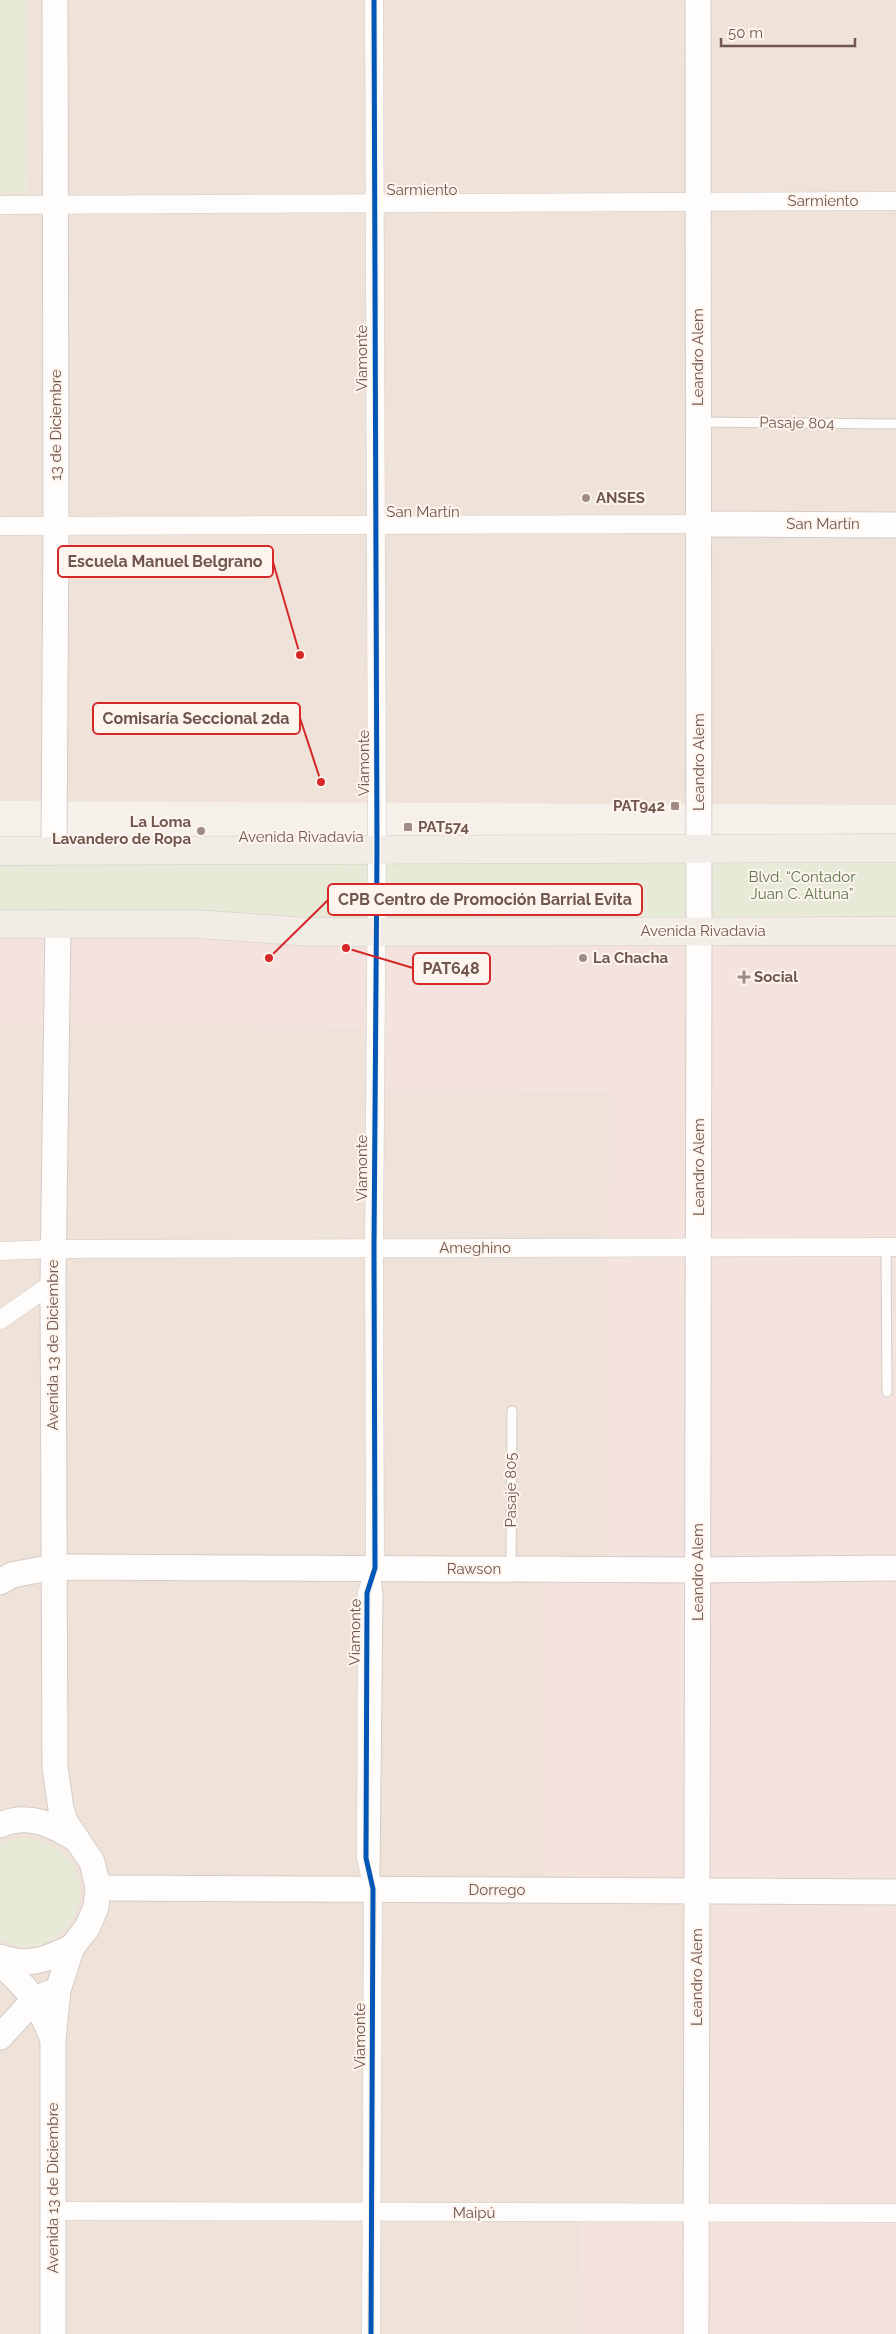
<svg xmlns="http://www.w3.org/2000/svg" width="896" height="2334" font-family="Raleway,sans-serif">
  <style>
    .residential { fill: #eee2d9 }
    .commercial { fill: #f3e2dd }
    .green { fill: #e6ead7 }
    .lines { fill: none; stroke-linecap: round; stroke-linejoin: round }
    .lane-casing { stroke: #d3ccc6; stroke-width: 11 }
    .street-casing { stroke: #d3ccc6; stroke-width: 19 }
    .secondary-casing { stroke: #d5ccc8; stroke-width: 27 }
    .primary-casing { stroke: #d4cbc7; stroke-width: 29 }
    .lane { stroke: #fefdfc; stroke-width: 9 }
    .street { stroke: #fefdfc; stroke-width: 18 }
    .secondary { stroke: #fefdfc; stroke-width: 25 }
    .primary { stroke: #f1ece6; stroke-width: 28 }
    .cycleway-casing { stroke: #fdf5ed; stroke-width: 8 }
    .cycleway { stroke: #0057b8; stroke-width: 5 }
    .poi-dot { fill: #a08c85; stroke: #fdf5ed; stroke-width: 2 }
    .labels { text-anchor: middle; stroke-width: 4; stroke-linejoin: round; paint-order: stroke }
    .street-label { font-size: 15px; fill: #71564e; stroke: #fdf5ed }
    .poi-label { font-size: 15px; font-weight: bold; fill: #71564e; stroke: #fdf5ed; text-anchor: start }
    .park-label { font-size: 15px; fill: #5b7647; stroke: #fdf5ed }
    .leader { fill: none; stroke: #d62828; stroke-width: 2 }
    .callout-dot { fill: #d62828; stroke: #fdf5ed; stroke-width: 2 }
    .callout { fill: #fdf5ed; stroke: #d62828; stroke-width: 2 }
    .callout-label { font-size: 16px; text-anchor: middle; font-weight: bold; fill: #71564e }
  </style>
  <rect width="100%" height="100%" fill="#f6f0eb"/>
  <g class="residential">
    <path d="M0 0H896V805L0 801Z"/>
    <path d="M0 940 896 950V2334H0Z"/>
  </g>
  <path class="commercial" d="M0 924 896 931V2334H578L579 2212H696L697 1891 542 1890 543 1569H605L610 1092 375 1091V1028L0 1025Z"/>
  <g class="green">
    <path d="M0 0H26L27 193H0Z"/>
    <path d="M896 848V931L0 924V851Z"/>
    <path d="M27 1838C124 1855 73 1977 0 1940V1845L10 1840Z"/>
  </g>
  <g class="lines">
    <g class="lane-casing">
      <g id="lane">
        <path d="M701 422 896 424"/>
        <path d="M886 1247 887 1392"/>
        <path d="M511 1568 512 1411"/>
        <path d="M375 1874 378 1594 376 1577"/>
      </g>
    </g>
    <g class="street-casing">
      <g id="street">
        <path d="M0 205 896 201"/>
        <path d="M0 526 699 524"/>
        <path d="M0 1251 54 1249 896 1247"/>
        <path d="M0 1320 53 1283"/>
        <path d="M53 2211 896 2213"/>
        <path d="M371 2334 373 1889 366 1858 367 1593 375 1568 374 1248 377 849 374 0"/>
      </g>
    </g>
    <g class="secondary-casing">
      <g id="secondary">
        <path d="M699 524 896 525"/>
        <path d="M54 850 56 526 55 0"/>
        <path d="M0 1582 12 1575 53 1567 698 1570 896 1568"/>
        <path d="M0 1825C28 1812 54 1825 77 1840"/>
        <path d="M98 1888 896 1892"/>
        <path d="M0 1957C29 1967 45 1960 72 1947"/>
        <path d="M0 1963C28 1988 38 2002 52 2037"/>
        <path d="M0 2037 35 1999 49 1993"/>
        <path d="M53 2334V2041L58 1990 72 1947 87 1928 96 1907 98 1888 92 1862 66 1823 61 1809 55 1767 53 1283 58 923"/>
        <path d="M696 2334 699 931 698 0"/>
      </g>
    </g>
    <g class="primary-casing">
      <g id="primary">
        <path d="M0 851 896 848"/>
        <path d="M0 924H196L310 932 896 931"/>
      </g>
    </g>
    <use href="#lane" class="lane"/>
    <use href="#street" class="street"/>
    <use href="#secondary" class="secondary"/>
    <use href="#primary" class="primary"/>
    <g class="cycleway-casing">
      <path id="cycleway" d="M371 2334 373 1889 366 1858 367 1593 375 1568 374 1248 377 849 374 0"/>
    </g>
    <use href="#cycleway" class="cycleway"/>
  </g>
  <g class="poi-dot">
    <circle cx="586" cy="498" r="5"/>
    <rect x="670" y="801" width="10" height="10" rx="2.5"/>
    <rect x="403" y="822" width="10" height="10" rx="2.5"/>
    <circle cx="201" cy="831" r="5"/>
    <circle cx="583" cy="958" r="5"/>
    <path d="M741.5 969.5h5v5h5v5h-5v5h-5v-5h-5v-5h5z"/>
  </g>
  <g class="labels">
    <g class="street-label">
      <text x="422" y="195">Sarmiento</text>
      <text x="823" y="206">Sarmiento</text>
      <text transform="translate(698 357) rotate(-90)" y="5">Leandro Alem</text>
      <text transform="translate(362 358) rotate(-90)" y="5">Viamonte</text>
      <text transform="translate(797 423) rotate(1)" y="5">Pasaje 804</text>
      <text transform="translate(56 425) rotate(-90)" y="5">13 de Diciembre</text>
      <text x="423" y="517">San Martín</text>
      <text x="823" y="529">San Martín</text>
      <text transform="translate(699 762) rotate(-90)" y="5">Leandro Alem</text>
      <text transform="translate(364 763) rotate(-90)" y="5">Viamonte</text>
      <text x="301" y="842">Avenida Rivadavia</text>
      <text x="703" y="936">Avenida Rivadavia</text>
      <text transform="translate(699 1167) rotate(-90)" y="5">Leandro Alem</text>
      <text transform="translate(362 1168) rotate(-90)" y="5">Viamonte</text>
      <text x="475" y="1253">Ameghino</text>
      <text transform="translate(53 1345) rotate(-90)" y="5">Avenida 13 de Diciembre</text>
      <text transform="translate(511 1490) rotate(-90)" y="5">Pasaje 805</text>
      <text x="474" y="1574">Rawson</text>
      <text transform="translate(698 1572) rotate(-90)" y="5">Leandro Alem</text>
      <text transform="translate(355 1632) rotate(-89)" y="5">Viamonte</text>
      <text x="497" y="1895">Dorrego</text>
      <text transform="translate(697 1977) rotate(-90)" y="5">Leandro Alem</text>
      <text transform="translate(360 2036) rotate(-90)" y="5">Viamonte</text>
      <text transform="translate(53 2188) rotate(-90)" y="5">Avenida 13 de Diciembre</text>
      <text x="474" y="2218">Maipú</text>
    </g>
    <g class="poi-label">
      <text x="596" y="503">ANSES</text>
      <text x="665" y="811" text-anchor="end">PAT942</text>
      <text x="191" y="827" text-anchor="end">La Loma<tspan x="191" dy="17">Lavandero de Ropa</tspan></text>
      <text x="418" y="832">PAT574</text>
      <text x="593" y="963">La Chacha</text>
      <text x="754" y="982">Social</text>
    </g>
    <g class="park-label">
      <text x="802" y="882">Blvd. “Contador<tspan x="802" dy="17">Juan C. Altuna”</tspan></text>
    </g>
  </g>
  <path class="leader" d="M300 655L273 562M321 782L300 718M269 958L328 900M346 948L413 968"/>
  <g class="callout-dot">
    <circle cx="300" cy="655" r="5"/>
    <circle cx="321" cy="782" r="5"/>
    <circle cx="269" cy="958" r="5"/>
    <circle cx="346" cy="948" r="5"/>
  </g>
  <g class="callout">
    <rect x="58" y="546" width="215" height="31" rx="5"/>
    <rect x="93" y="703" width="207" height="31" rx="5"/>
    <rect x="328" y="884" width="314" height="31" rx="5"/>
    <rect x="413" y="953" width="77" height="31" rx="5"/>
  </g>
  <g class="callout-label">
    <text x="165" y="567">Escuela Manuel Belgrano</text>
    <text x="196" y="724">Comisaría Seccional 2da</text>
    <text x="485" y="905">CPB Centro de Promoción Barrial Evita</text>
    <text x="451" y="974">PAT648</text>
  </g>
  <path d="M721 38v8h134v-8" fill="none" stroke="#71564e" stroke-width="2.5"/>
  <text x="728" y="38" font-size="15" fill="#71564e" stroke="#fdf5ed" stroke-width="4" paint-order="stroke">50 m</text>
</svg>
